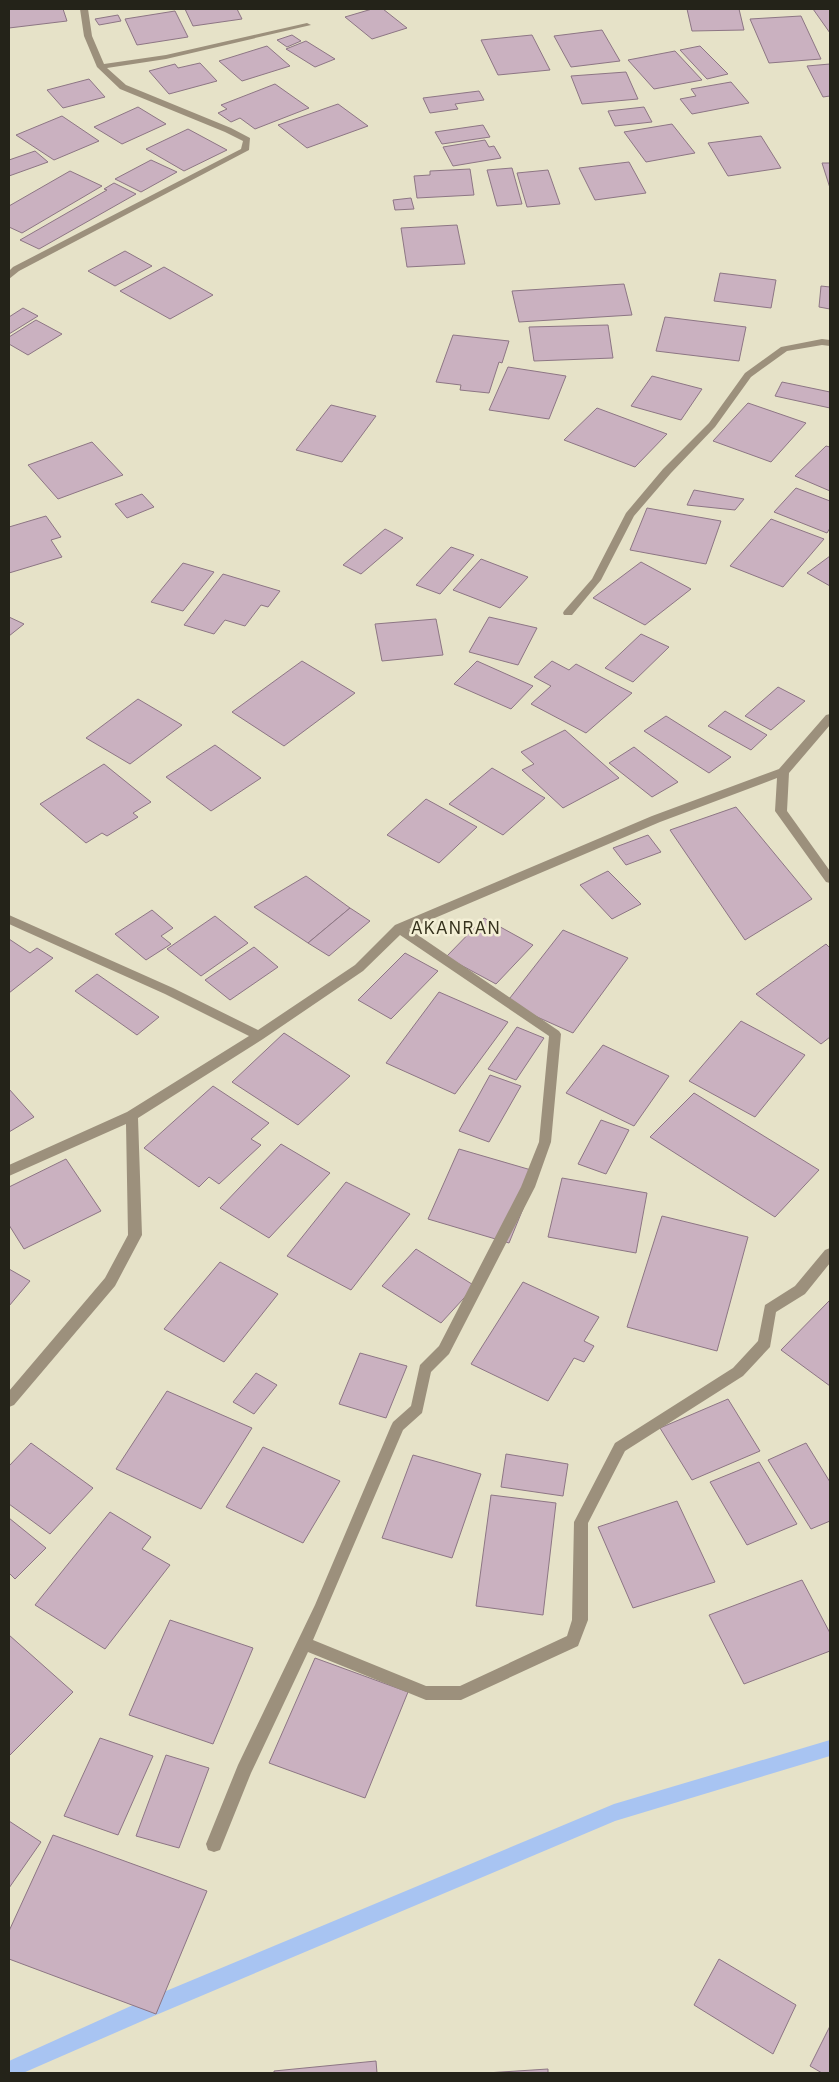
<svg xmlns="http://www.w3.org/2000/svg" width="839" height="2082" font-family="'IBM Plex Sans',sans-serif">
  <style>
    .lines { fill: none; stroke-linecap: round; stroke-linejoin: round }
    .stream { fill: #a8c4f2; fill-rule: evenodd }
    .building { fill: #cab1c0; stroke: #8d7684 }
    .street { fill: #9c907c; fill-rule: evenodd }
    .labels { text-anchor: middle; stroke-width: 5; stroke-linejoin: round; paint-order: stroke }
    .quarter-label { font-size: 18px; letter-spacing: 1px; fill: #36321d; stroke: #f3efd5 }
  </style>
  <rect width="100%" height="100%" fill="#e6e2c8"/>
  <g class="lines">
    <path class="stream" d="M830 1740V1756L615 1821 156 2015 23 2073H9V2061L142 2001 614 1804Z"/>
  </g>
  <g class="building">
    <path d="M9 9H63L67 21 9 28Z"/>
    <path d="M185 9H237L242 19 193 26Z"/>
    <path d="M372 9H383L407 28 372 39 345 17Z"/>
    <path d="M687 9H739L744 30 692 31Z"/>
    <path d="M813 9H830V33Z"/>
    <path d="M175 11 188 37 137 45 125 19Z"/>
    <path d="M118 15 121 21 99 25 95 19Z"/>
    <path d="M801 16 821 59 769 63 750 19Z"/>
    <path d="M602 30 620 61 571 67 554 36Z"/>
    <path d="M292 35 301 41 287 47 277 40Z"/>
    <path d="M532 35 550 70 498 75 481 40Z"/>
    <path d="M306 41 335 59 315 67 286 49Z"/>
    <path d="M267 46 290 66 242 81 219 61Z"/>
    <path d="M700 46 728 74 707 79 680 50Z"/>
    <path d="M675 51 702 80 654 89 628 60Z"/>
    <path d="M200 63 217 81 169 94 149 71 175 64 178 68Z"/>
    <path d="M830 64V96L823 97 807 66Z"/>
    <path d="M626 72 638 99 582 104 571 76Z"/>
    <path d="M89 79 105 97 63 108 47 90Z"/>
    <path d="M731 82 749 103 692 114 680 99 696 96 691 89Z"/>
    <path d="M275 84 309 108 255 129 240 118 231 122 218 113 227 109 221 105Z"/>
    <path d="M479 91 484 100 455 104 458 109 430 113 423 98Z"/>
    <path d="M338 104 368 126 307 148 278 125Z"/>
    <path d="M138 107 166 124 122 144 94 127Z"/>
    <path d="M644 107 652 122 615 126 608 111Z"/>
    <path d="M62 116 99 141 54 160 16 135Z"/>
    <path d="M672 124 695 153 646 162 624 132Z"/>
    <path d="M483 125 490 137 442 144 435 132Z"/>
    <path d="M188 129 227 150 184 171 146 149Z"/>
    <path d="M761 136 781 168 728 176 708 143Z"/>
    <path d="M485 140 489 147 494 146 501 158 453 166 443 147Z"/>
    <path d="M35 151 48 162 9 176V160Z"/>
    <path d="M151 160 177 172 141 192 115 179Z"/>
    <path d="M629 162 646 193 595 200 579 168Z"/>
    <path d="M822 163H830V188Z"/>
    <path d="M512 168 522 204 497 206 487 170Z"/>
    <path d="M470 169 474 195 417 198 414 176 430 175V171Z"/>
    <path d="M548 170 560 204 527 207 517 173Z"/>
    <path d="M70 171 102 186 22 233 9 227V206Z"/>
    <path d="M114 183 136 194 39 249 20 240 107 190 104 189Z"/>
    <path d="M411 198 414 209 395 210 393 200Z"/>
    <path d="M457 225 465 264 407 267 401 228Z"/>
    <path d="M125 251 152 266 115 286 88 271Z"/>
    <path d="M164 267 213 295 170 319 120 291Z"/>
    <path d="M720 273 776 280 771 308 714 301Z"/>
    <path d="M624 284 632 315 519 322 512 291Z"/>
    <path d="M821 286 830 287V309L819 307Z"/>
    <path d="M23 308 38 316 9 334V317Z"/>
    <path d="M665 317 746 327 739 361 656 351Z"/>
    <path d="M36 320 62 334 28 355 9 344V337Z"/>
    <path d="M608 325 613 358 534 361 529 327Z"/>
    <path d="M453 335 509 341 502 363 499 362 489 393 460 390 461 385 436 382Z"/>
    <path d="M508 367 566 376 549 419 489 410Z"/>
    <path d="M652 376 702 389 681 420 631 406Z"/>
    <path d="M782 382 830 392V408L775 396Z"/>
    <path d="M748 403 806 423 771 462 713 441Z"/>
    <path d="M331 405 376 416 342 462 296 450Z"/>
    <path d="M597 408 667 434 635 467 564 440Z"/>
    <path d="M92 442 123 475 58 499 28 465Z"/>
    <path d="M826 446 830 447V491L795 476Z"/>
    <path d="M796 488 830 501V528L827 533 774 512Z"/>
    <path d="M694 490 744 499 735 510 687 505Z"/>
    <path d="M142 494 154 507 127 518 115 504Z"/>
    <path d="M647 508 721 521 706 564 630 550Z"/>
    <path d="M46 516 61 537 51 540 62 557 9 573V527Z"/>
    <path d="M771 519 824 539 783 587 730 566Z"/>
    <path d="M385 529 403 538 361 574 343 565Z"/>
    <path d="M451 547 474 555 440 594 416 585Z"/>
    <path d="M830 556V586L807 573Z"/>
    <path d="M481 559 528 577 500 608 453 590Z"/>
    <path d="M641 562 691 589 645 625 593 598Z"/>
    <path d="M183 563 214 572 183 611 151 602Z"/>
    <path d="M223 574 280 591 268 607 261 605 245 626 225 620 214 634 184 625Z"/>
    <path d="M9 617 24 624 9 636Z"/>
    <path d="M489 617 537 628 518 665 469 652Z"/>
    <path d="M436 619 443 655 382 661 375 624Z"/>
    <path d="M641 634 669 647 633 682 605 668Z"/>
    <path d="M302 661 355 693 284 746 232 712Z"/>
    <path d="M477 661 533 686 511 709 454 684Z"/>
    <path d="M552 661 569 670 576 664 632 693 586 733 531 704 551 686 534 677Z"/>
    <path d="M778 687 805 701 771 730 745 716Z"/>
    <path d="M138 699 182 725 130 764 86 738Z"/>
    <path d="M725 711 767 735 751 750 708 726Z"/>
    <path d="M666 716 731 757 709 773 644 731Z"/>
    <path d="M565 730 619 778 563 808 522 770 534 764 521 752Z"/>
    <path d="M215 745 261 778 211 811 166 777Z"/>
    <path d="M634 747 678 782 652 797 609 763Z"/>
    <path d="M104 764 151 802 133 813 138 817 107 836 102 833 86 843 40 804Z"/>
    <path d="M492 768 545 798 503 835 449 804Z"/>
    <path d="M426 799 477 827 439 863 387 835Z"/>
    <path d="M736 807 812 899 745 940 670 830Z"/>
    <path d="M648 835 661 852 626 865 613 848Z"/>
    <path d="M608 871 641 904 612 919 580 885Z"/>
    <path d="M306 876 350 908 308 943 254 907Z"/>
    <path d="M350 908 370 921 329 956 308 943Z"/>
    <path d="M152 910 173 928 161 936 171 944 146 960 115 934Z"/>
    <path d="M215 916 248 943 201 976 167 949Z"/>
    <path d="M484 918 533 945 496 984 446 957Z"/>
    <path d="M563 930 628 958 573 1033 506 1003Z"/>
    <path d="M9 939 30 953 37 948 53 958 9 993Z"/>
    <path d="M826 944 830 948V1037L821 1044 756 994Z"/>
    <path d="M254 947 278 967 230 1000 205 980Z"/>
    <path d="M405 953 438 971 391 1019 358 1000Z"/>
    <path d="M97 974 159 1017 137 1035 75 991Z"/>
    <path d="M439 992 508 1022 455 1094 386 1063Z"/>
    <path d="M741 1021 805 1055 755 1117 689 1081Z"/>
    <path d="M517 1027 544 1038 516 1080 488 1069Z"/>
    <path d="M284 1033 350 1076 298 1125 232 1082Z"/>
    <path d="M603 1045 669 1076 634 1126 566 1093Z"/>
    <path d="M490 1075 521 1086 489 1142 459 1131Z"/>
    <path d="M213 1086 269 1123 251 1139 261 1145 219 1184 209 1177 199 1187 144 1148Z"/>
    <path d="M9 1089 34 1117 9 1132Z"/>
    <path d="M694 1093 819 1170 775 1217 650 1137Z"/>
    <path d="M601 1120 629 1130 606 1174 578 1164Z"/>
    <path d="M281 1144 330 1173 269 1238 220 1208Z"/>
    <path d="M459 1149 538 1172 509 1243 428 1219Z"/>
    <path d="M66 1159 101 1211 24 1249 9 1225V1187Z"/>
    <path d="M562 1178 647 1193 636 1253 548 1237Z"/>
    <path d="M346 1182 410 1214 351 1290 287 1256Z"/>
    <path d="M662 1216 748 1237 717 1351 627 1327Z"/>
    <path d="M416 1249 475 1286 441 1323 382 1286Z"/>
    <path d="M220 1262 278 1294 224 1362 164 1329Z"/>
    <path d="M9 1269 30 1281 9 1306Z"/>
    <path d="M523 1282 599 1317 584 1341 594 1346 584 1362 574 1358 548 1401 471 1364Z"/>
    <path d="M830 1300V1386L781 1350Z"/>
    <path d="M360 1353 407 1366 386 1418 339 1404Z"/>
    <path d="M256 1373 277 1385 254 1414 233 1402Z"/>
    <path d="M167 1391 252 1428 201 1509 116 1469Z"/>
    <path d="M728 1399 760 1451 692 1480 660 1428Z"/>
    <path d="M31 1443 93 1488 50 1534 9 1504V1466Z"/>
    <path d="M806 1443 830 1482V1521L811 1529 768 1460Z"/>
    <path d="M263 1447 340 1481 303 1543 226 1507Z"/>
    <path d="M506 1454 568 1464 563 1496 501 1487Z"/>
    <path d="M413 1455 481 1474 452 1558 382 1538Z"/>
    <path d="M759 1462 797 1524 747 1545 710 1482Z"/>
    <path d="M491 1495 556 1503 543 1615 476 1606Z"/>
    <path d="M677 1501 715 1582 633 1608 598 1527Z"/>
    <path d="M110 1512 151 1537 142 1549 170 1565 105 1649 35 1605Z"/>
    <path d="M9 1518 46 1548 15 1579 9 1573Z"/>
    <path d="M802 1580 830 1633V1651L744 1684 709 1615Z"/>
    <path d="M170 1620 253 1648 213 1744 129 1715Z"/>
    <path d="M9 1635 73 1692 9 1756Z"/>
    <path d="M315 1658 408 1692 365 1798 269 1763Z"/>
    <path d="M100 1738 153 1756 118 1835 64 1816Z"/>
    <path d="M166 1755 209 1768 179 1848 136 1836Z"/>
    <path d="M9 1821 41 1842 9 1888Z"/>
    <path d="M53 1835 207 1891 156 2014 9 1959V1931Z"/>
    <path d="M719 1959 796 2005 773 2054 694 2005Z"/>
    <path d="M830 2026V2073H822L810 2066Z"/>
    <path d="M376 2061 377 2073H274V2071Z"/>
    <path d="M548 2069V2073H486Z"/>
  </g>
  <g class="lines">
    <g class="street">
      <path d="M80 9H88L92 36 104 64 166 55 307 23 311 25 166 59 107 68 126 85 231 128 250 138 249 150 19 271 9 279V271L13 267 241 149 243 141 225 132 120 89 97 67 84 36Z"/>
      <path d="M822 339 830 340V346L822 345 787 351 751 377 715 427 671 473 634 516 601 580 572 615H564L563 613 564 611 592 579 626 513 663 469 709 423 745 373 781 347Z"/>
      <path d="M830 714V725L789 773 787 811 830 871V883L826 882 775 811 777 778 660 822 409 929 559 1031 561 1034 551 1142 535 1187 449 1354 431 1372 422 1413 403 1430 313 1640 426 1686H460L567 1636 572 1620 574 1522 615 1443 733 1368 758 1341 765 1305 795 1286 825 1250 830 1248V1263L805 1294 776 1312 770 1347 743 1376 625 1451 588 1523V1620L578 1646 461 1700H426L308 1652 251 1773 220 1850 214 1852 208 1850 206 1844 238 1765 315 1605 391 1426 393 1422 411 1406 420 1365 439 1346 521 1187 539 1142 549 1036 400 935 363 971 263 1039 138 1118 142 1235 115 1286 14 1405 9 1407V1391L105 1278 128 1235 126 1124 9 1176V1165L127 1112 249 1036 165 994 9 924V915L173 988 258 1030 355 965 395 925 652 816 779 769 826 715Z"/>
    </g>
  </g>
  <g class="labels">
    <g class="quarter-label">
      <text x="456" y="934">AKANRAN</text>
    </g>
  </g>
  <rect width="839" height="2082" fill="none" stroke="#242319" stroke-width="20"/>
</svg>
